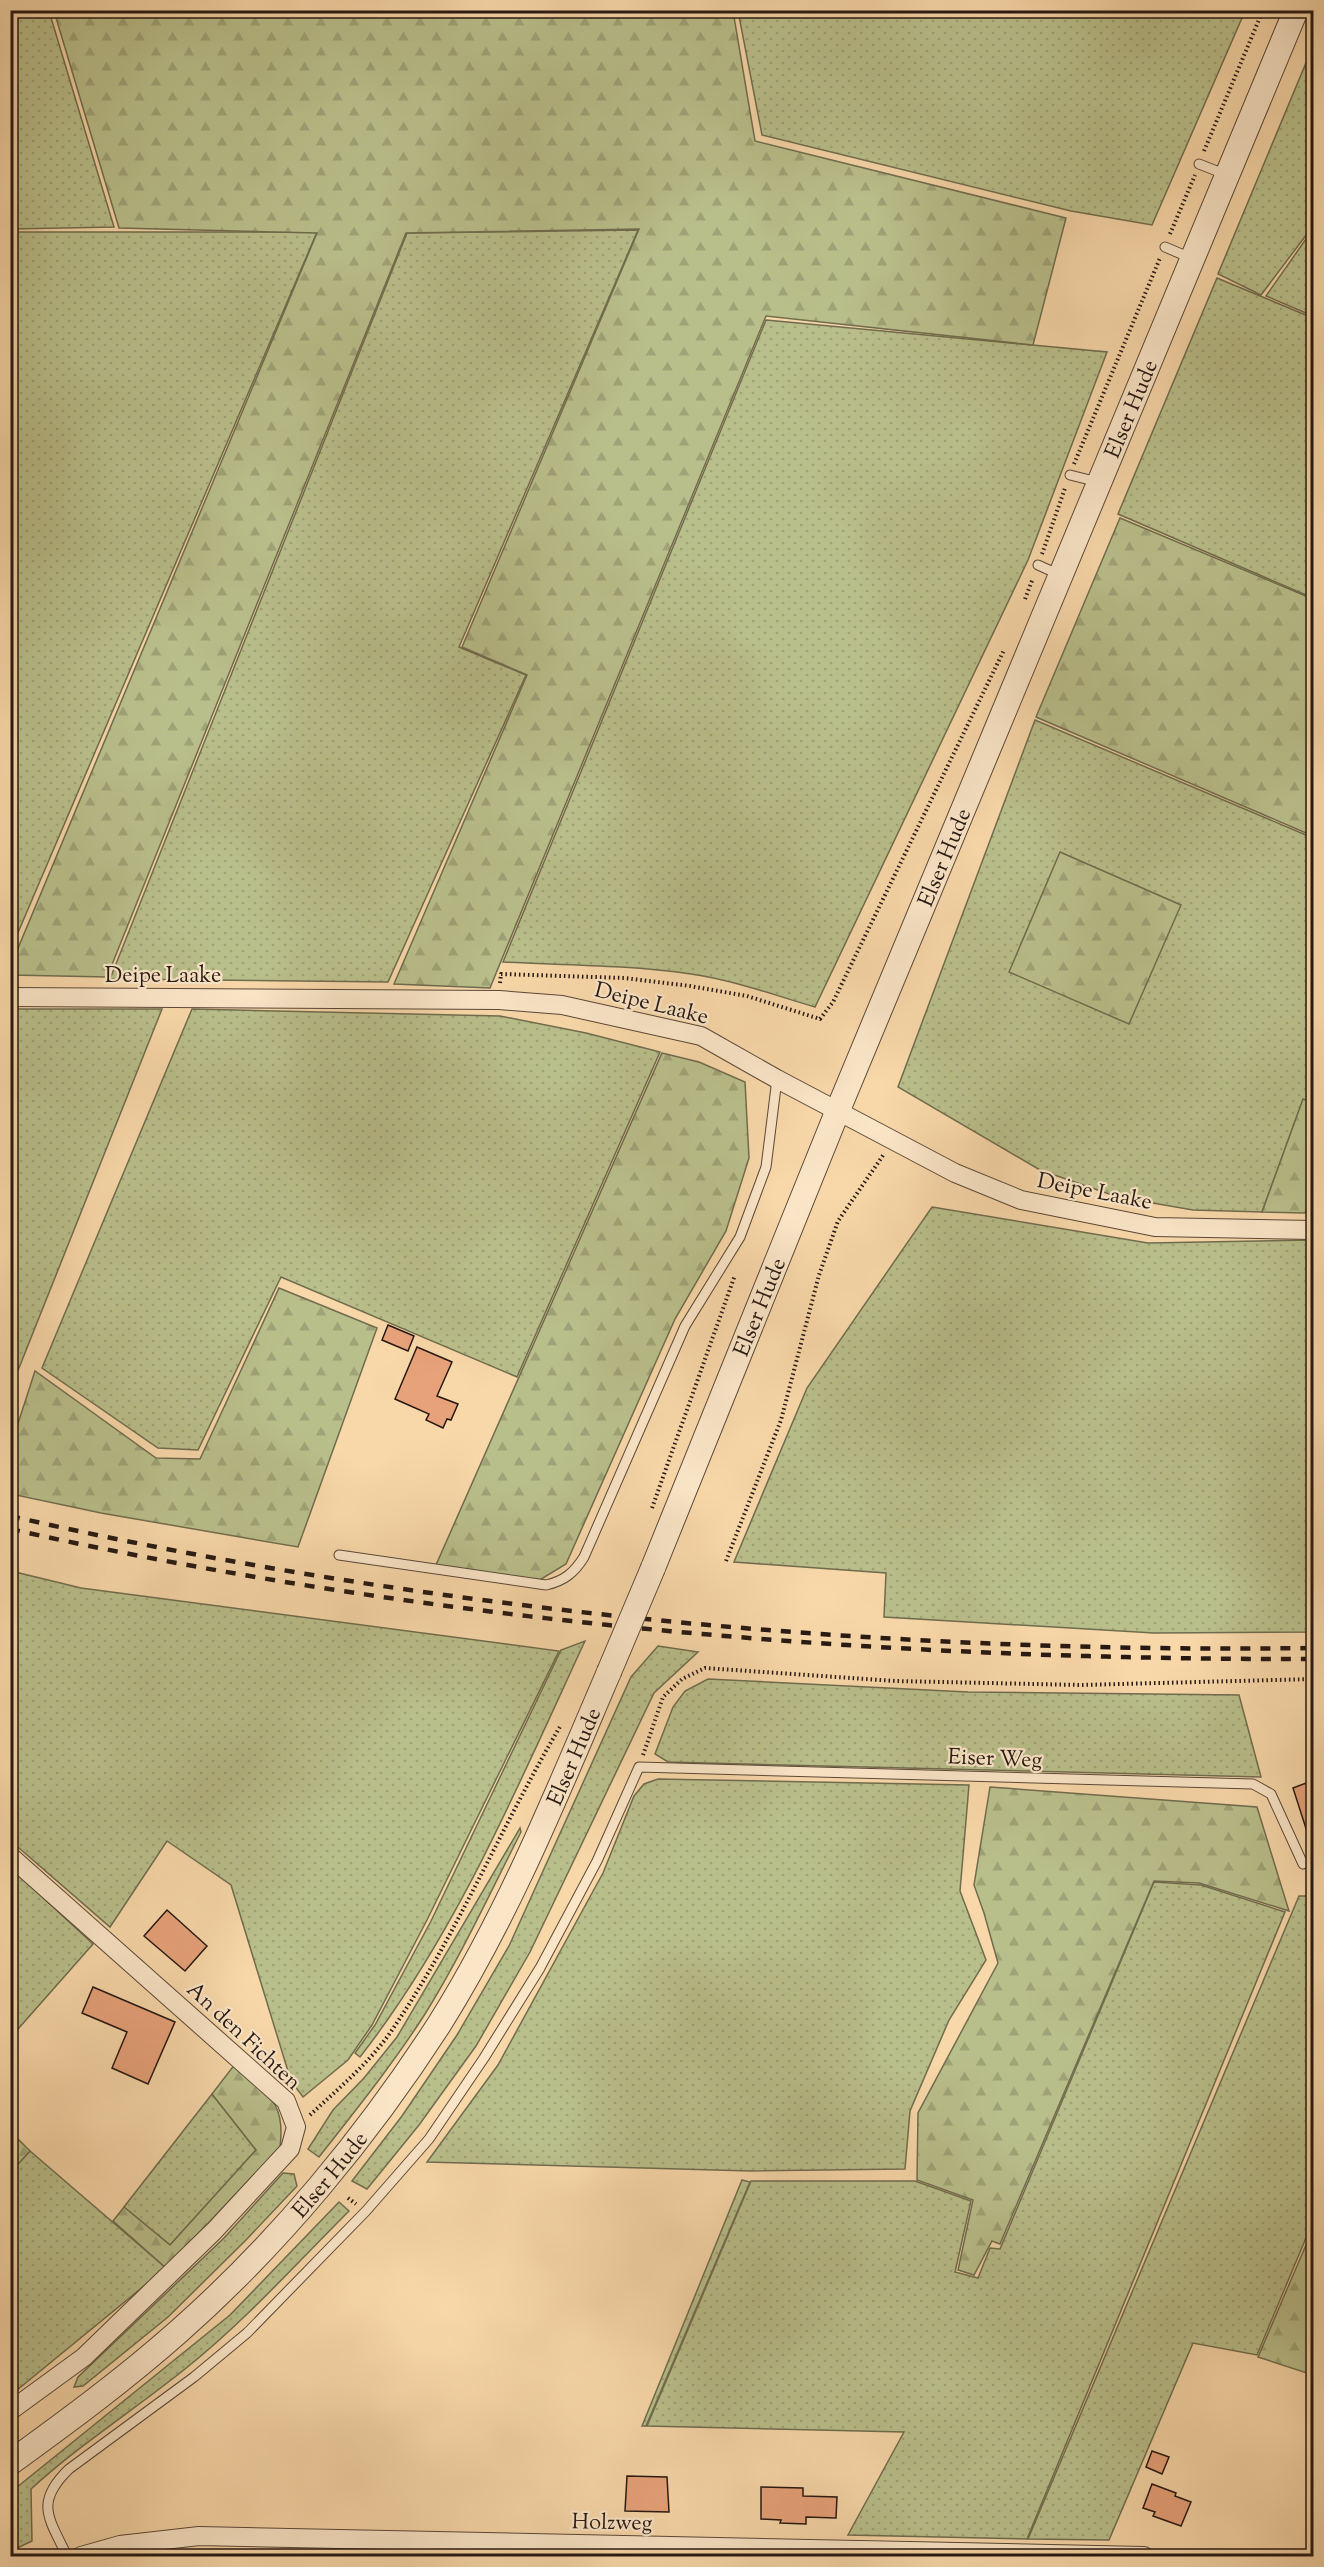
<svg xmlns="http://www.w3.org/2000/svg" width="1324" height="2567" font-family="'Sorts Mill Goudy',serif">
  <style>
    .grass { fill: url(#grass-dots); stroke: #706c4e; stroke-width: 1.5 }
    .forest { fill: url(#forest-firs); stroke: #706c4e; stroke-width: 1.5 }
    .building { fill: #e8a27a; stroke: #261812; stroke-width: 1.5 }
    .lines { fill: none; stroke-linecap: round; stroke-linejoin: round }
    .service-casing { stroke: #5a4838; stroke-width: 11 }
    .minor-casing { stroke: #5a4838; stroke-width: 20 }
    .tertiary-casing { stroke: #5a4838; stroke-width: 26 }
    .path { stroke: #261812; stroke-width: 4; stroke-dasharray: 1.5 3; stroke-linecap: butt }
    .service { stroke: #fae5c7; stroke-width: 9 }
    .minor { stroke: #fae5c7; stroke-width: 18 }
    .tertiary { stroke: #fae5c7; stroke-width: 24 }
    .rail { stroke: #261812; stroke-width: 4.5; stroke-dasharray: 10 10; stroke-linecap: butt }
    .tertiary-bridge-casing { stroke: #5a4838; stroke-width: 26; stroke-linecap: butt }
    .tertiary-bridge { stroke: #fae5c7; stroke-width: 24 }
    .labels { text-anchor: middle; stroke-width: 4.5; stroke-linejoin: round; paint-order: stroke }
    .street-label { font-size: 22px; fill: #261812; stroke: #fae5c7 }
  </style>
  <defs>
    <pattern id="grass-dots" width="8" height="8" patternUnits="userSpaceOnUse" patternTransform="scale(1.5)"><rect width="8" height="8" fill="#b9bf8b"/><path d="M2 2h.1M6 6h.1" fill="none" stroke="#9fa377" stroke-width="1.8" stroke-linecap="round"/></pattern>
    <pattern id="forest-firs" width="22" height="20" patternUnits="userSpaceOnUse" patternTransform="scale(1.5)"><rect width="22" height="20" fill="#b9bf8b"/><path d="M5 1l3.5 6h-7zM16 11l3.5 6h-7z" fill="#9fa377"/></pattern>
  </defs>
  <rect width="100%" height="100%" fill="#f8d7a9"/>
  <filter id="stains"><feTurbulence type="fractalNoise" baseFrequency=".00333" numOctaves="4"/><feColorMatrix values="0 0 0 0 .2 0 0 0 0 .09 0 0 0 0 .02 0 0 0 .5 -.17"/></filter>
  <radialGradient id="worn" r=".72"><stop offset=".6" stop-color="#630" stop-opacity="0"/><stop offset="1" stop-color="#630" stop-opacity=".3"/></radialGradient>
  <g class="grass">
    <path d="M10 11H49L114 227 11 229Z"/>
    <path d="M738 11V10L1245 11 1152 225 1071 211 762 135Z"/>
    <path d="M1313 46V226L1261 295 1218 274Z"/>
    <path d="M1313 229V316L1266 296Z"/>
    <path d="M638 230 459 647 526 675 388 982 110 979 407 233Z"/>
    <path d="M11 232H317L11 949Z"/>
    <path d="M1217 278 1313 318V598L1118 514Z"/>
    <path d="M766 320 1107 352 1028 560 815 1007C774 995 733 980 691 974 629 965 565 965 503 962Z"/>
    <path d="M1035 720 1313 838V1103L1303 1100 1262 1212 1193 1210 1118 1197 1040 1170 898 1087Z"/>
    <path d="M11 1009H162L11 1388 10 1009Z"/>
    <path d="M192 1009 500 1016 586 1033 660 1052 517 1377 281 1277 198 1450 158 1448 42 1368Z"/>
    <path d="M932 1207 1148 1243 1313 1240V1632L1154 1633 884 1617 886 1573 734 1562 807 1388Z"/>
    <path d="M11 1571 81 1588 559 1651 427 1920 372 2025 348 2060 303 2097 291 2081 231 1885 167 1841 110 1927 11 1841Z"/>
    <path d="M585 1641C519 1783 457 1933 360 2057L355 2053 375 2025 431 1921 561 1650Z"/>
    <path d="M658 1646 698 1652 654 1693 530 1952 476 2046 419 2125 367 2189 352 2181 402 2116 457 2035 509 1946 631 1677Z"/>
    <path d="M708 1679 968 1692 1239 1695 1261 1777 668 1762 655 1754 673 1707 685 1691Z"/>
    <path d="M658 1779 969 1785 960 1891 986 1960 949 2020 910 2111 905 2169 751 2171 427 2162 498 2065 603 1873 634 1796 644 1784Z"/>
    <path d="M520 1828 521 1832C490 1893 461 1956 425 2014 393 2064 355 2111 319 2157L308 2149 333 2110 364 2078 397 2037Z"/>
    <path d="M11 1868 93 1944 11 2037Z"/>
    <path d="M1154 1882 1201 1885 1285 1912 1027 2539 848 2535 904 2432 647 2426 751 2181H915L971 2201 955 2272 978 2278 990 2248 1000 2249Z"/>
    <path d="M1299 1896H1314L1313 2221 1257 2355 1193 2343 1109 2540 1028 2539Z"/>
    <path d="M212 2094 256 2150 170 2245 124 2207Z"/>
    <path d="M30 2151 166 2268 11 2395 10 2172Z"/>
    <path d="M283 2173 294 2174 297 2186 246 2240 168 2317 83 2386 74 2387 78 2377 224 2238Z"/>
    <path d="M742 2180 750 2182 646 2426H642Z"/>
    <path d="M339 2202 349 2211C296 2264 244 2322 185 2369 134 2410 79 2445 31 2489L32 2541 11 2551V2492L230 2315Z"/>
    <path d="M193 2551 291 2552V2556H172Z"/>
  </g>
  <g class="forest">
    <path d="M54 11H733L755 141 1066 218 1033 345 766 316 490 988 394 984 527 675 462 647 639 229 406 233 107 977 11 975V965L317 233 119 228Z"/>
    <path d="M1120 518 1313 599V836L1036 717Z"/>
    <path d="M1060 852 1181 905 1129 1024 1009 972Z"/>
    <path d="M662 1053 699 1062 745 1082 749 1158 726 1231 675 1319 566 1564 538 1581 436 1565Z"/>
    <path d="M1303 1099 1313 1103V1191L1305 1213 1262 1212Z"/>
    <path d="M279 1288 377 1328 298 1547 101 1513 11 1494V1445L35 1371 156 1458 200 1459Z"/>
    <path d="M990 1787 1257 1807 1289 1911 1199 1883 1154 1881 1000 2244 992 2241 974 2275 958 2270 973 2200 917 2180 918 2113 998 1963 984 1913 974 1885Z"/>
    <path d="M235 2064C266 2094 286 2100 280 2147L166 2268 113 2221 124 2207 170 2245 256 2150 212 2094Z"/>
    <path d="M11 2132 30 2151 11 2172H10Z"/>
    <path d="M1306 2245H1313V2375L1258 2357Z"/>
  </g>
  <g class="building">
    <path d="M388 1325 414 1336 408 1351 382 1340Z"/>
    <path d="M417 1347 452 1362 437 1396 458 1404 451 1420 447 1419 443 1428 426 1420 429 1414 395 1399Z"/>
    <path d="M1314 1780V1841H1310L1293 1788Z"/>
    <path d="M167 1910 207 1946 185 1971 144 1936Z"/>
    <path d="M93 1987 175 2022 148 2084 112 2068 127 2032 82 2013Z"/>
    <path d="M1152 2451 1169 2457 1162 2474 1146 2467Z"/>
    <path d="M627 2476 667 2477 669 2512 625 2511Z"/>
    <path d="M1152 2484 1176 2493 1175 2496 1191 2502 1181 2526 1153 2516 1155 2512 1143 2508Z"/>
    <path d="M761 2487 803 2488V2496L837 2497 836 2518 806 2517V2524L780 2523 781 2520 761 2519Z"/>
  </g>
  <g class="lines">
    <g class="service-casing">
      <g id="service">
        <path d="M1199 164 1227 175"/>
        <path d="M1165 247 1193 259"/>
        <path d="M1070 475 1098 482"/>
        <path d="M1038 565 1060 575"/>
        <path d="M339 1555 546 1585C564 1581 574 1573 584 1557L685 1326 740 1237 766 1167 777 1079"/>
        <path d="M67 2556C49 2518 34 2503 69 2469L194 2377 247 2333 366 2211 429 2139 484 2058 540 1968 597 1861 639 1767 1253 1784 1271 1794 1303 1864"/>
      </g>
    </g>
    <g class="minor-casing">
      <g id="minor">
        <path d="M10 997 499 1000 562 1005 701 1036 777 1079 955 1173 1021 1200 1155 1227 1314 1230"/>
        <path d="M10 1856 286 2101 296 2127 290 2149 214 2231 84 2357 10 2411"/>
        <path d="M81 2556 120 2545 199 2536 1144 2556"/>
      </g>
    </g>
    <g class="tertiary-casing">
      <g id="tertiary">
        <path id="s1" d="M653 1568 838 1110 1296 10"/>
        <path id="s2" d="M10 2463C68 2421 125 2379 178 2332 278 2244 368 2135 440 2023 509 1913 558 1791 609 1672"/>
      </g>
    </g>
    <g class="path">
      <path d="M1204 151 1263 10"/>
      <path d="M1170 234 1195 175"/>
      <path d="M1074 464 1160 258"/>
      <path d="M1042 554 1065 488"/>
      <path d="M1025 599 1033 578"/>
      <path d="M500 983 501 974 624 978 690 986 747 996 820 1019 833 1002 1004 650"/>
      <path d="M652 1508 735 1275"/>
      <path d="M726 1561 781 1420 819 1275 838 1221 884 1154"/>
      <path d="M643 1755 663 1697 682 1679 705 1668 895 1681 1081 1685 1314 1679"/>
      <path d="M310 2115C338 2089 368 2064 390 2033 457 1936 501 1826 561 1725"/>
      <path d="M348 2198 356 2204"/>
    </g>
    <use href="#service" class="service"/>
    <use href="#minor" class="minor"/>
    <use href="#tertiary" class="tertiary"/>
    <g class="rail">
      <path d="M10 1516C431 1612 883 1654 1314 1648"/>
      <path d="M10 1529C438 1624 876 1660 1314 1659"/>
    </g>
    <g class="tertiary-bridge-casing">
      <path id="tertiary-bridge" d="M609 1672 653 1568"/>
    </g>
    <use href="#tertiary-bridge" class="tertiary-bridge"/>
  </g>
  <g class="labels">
    <g class="street-label">
      <text dy="8" stroke="none"><textPath href="#s1" startOffset="1254">Elser Hude</textPath></text>
      <text dy="8" stroke="none"><textPath href="#s1" startOffset="768">Elser Hude</textPath></text>
      <text x="163" y="982">Deipe Laake</text>
      <text transform="translate(652 1002) rotate(14)" y="8">Deipe Laake</text>
      <text transform="translate(1095 1190) rotate(11)" y="8">Deipe Laake</text>
      <text dy="8" stroke="none"><textPath href="#s1" startOffset="282">Elser Hude</textPath></text>
      <text dy="8" stroke="none"><textPath href="#s2" startOffset="918">Elser Hude</textPath></text>
      <text transform="translate(995 1757) rotate(2)" y="8">Eiser Weg</text>
      <text transform="translate(245 2035) rotate(43)" y="8">An den Fichten</text>
      <text dy="8" stroke="none"><textPath href="#s2" startOffset="432">Elser Hude</textPath></text>
      <text transform="translate(612 2521) rotate(1)" y="8">Holzweg</text>
    </g>
  </g>
  <rect width="1324" height="2567" fill="none" stroke="#f8d7a9" stroke-width="36"/>
  <rect x="12" y="12" width="1300" height="2543" fill="none" stroke="#261812" stroke-width="3"/>
  <rect x="18" y="18" width="1288" height="2531" fill="none" stroke="#261812" stroke-width="1.5"/>
  <rect width="100%" height="100%" filter="url(#stains)"/>
  <rect width="100%" height="100%" fill="url(#worn)"/>
</svg>
